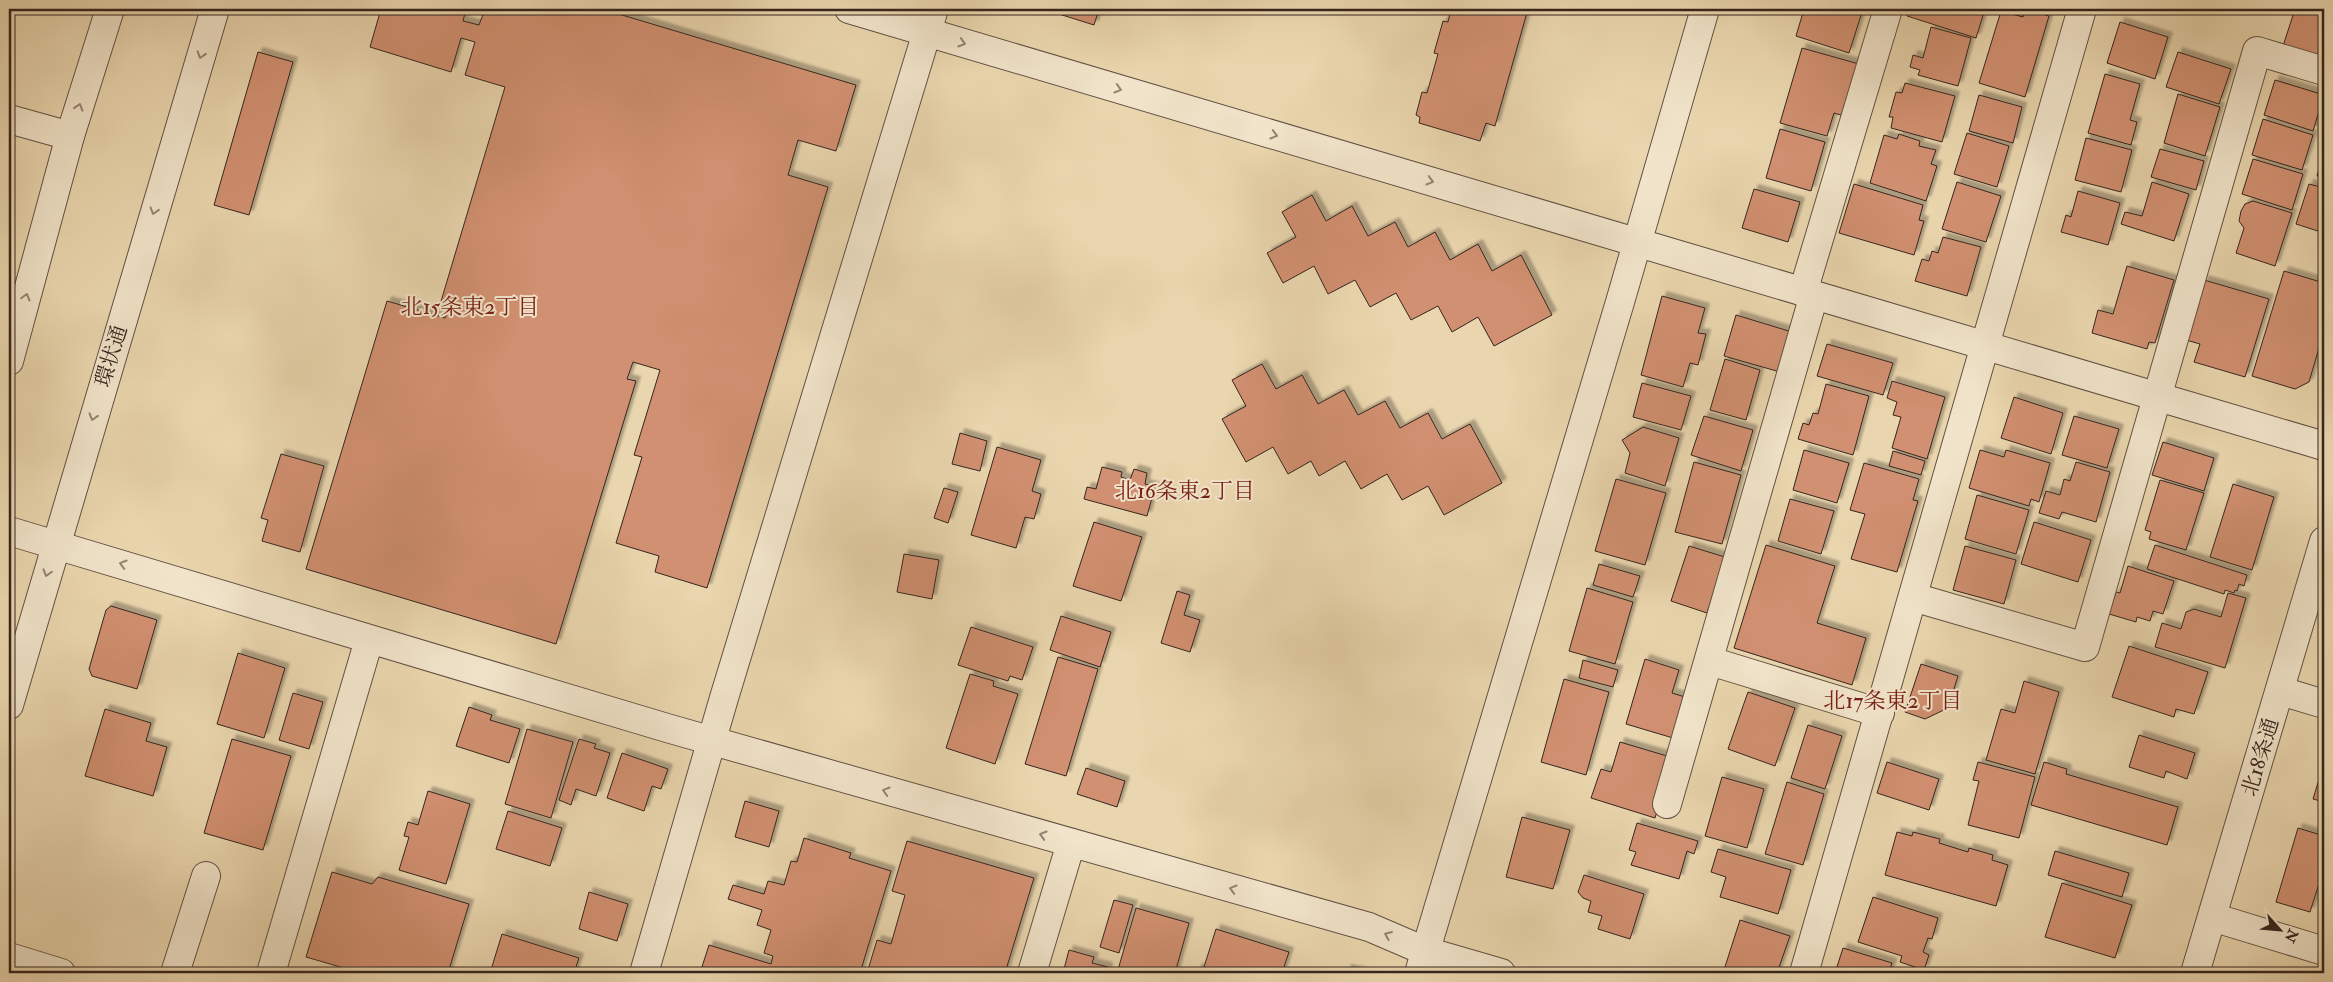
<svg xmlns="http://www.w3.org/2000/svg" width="2333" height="982" font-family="'IM FELL Double Pica','Noto Serif JP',serif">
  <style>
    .building { fill: #d19071; stroke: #35251f; filter: url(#shadow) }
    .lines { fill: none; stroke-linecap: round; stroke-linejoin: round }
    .minor-casing { stroke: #625143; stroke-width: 30 }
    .minor { stroke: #f1e4ca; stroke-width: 28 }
    .oneway { stroke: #938474 }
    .labels { text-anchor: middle; stroke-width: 4; stroke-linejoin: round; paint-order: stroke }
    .street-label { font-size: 21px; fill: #35251f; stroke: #f1e4ca }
    .neighbourhood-label { font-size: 22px; fill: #7a1f14; stroke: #f1e4ca }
  </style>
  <defs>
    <filter id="shadow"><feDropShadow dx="4.5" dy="-4.5" stdDeviation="1" flood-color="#0004"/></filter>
  </defs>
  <rect width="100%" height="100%" fill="#ead6ae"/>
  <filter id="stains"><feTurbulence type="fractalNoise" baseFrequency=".004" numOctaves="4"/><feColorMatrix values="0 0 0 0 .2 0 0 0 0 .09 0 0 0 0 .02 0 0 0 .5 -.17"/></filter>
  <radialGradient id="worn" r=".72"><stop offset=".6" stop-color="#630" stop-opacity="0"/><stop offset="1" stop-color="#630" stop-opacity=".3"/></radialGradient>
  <g class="building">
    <path d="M381 9H466L463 21 479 25 485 9H602L856 85 836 151 798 140 788 175 828 187 707 588 655 572 659 556 616 543 642 457 634 455 660 370 633 362 627 379 636 381 556 644 306 569 387 301 445 318 448 311 439 308 505 87 465 75 475 42 461 38 451 72 370 47Z"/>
    <path d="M1043 9H1099L1094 25Z"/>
    <path d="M1451 9H1528L1495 126 1486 123 1480 141 1419 123 1420 117 1416 115 1422 92 1427 93 1438 54 1434 53 1443 21 1448 22Z"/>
    <path d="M1804 9H1863L1849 53 1796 36Z"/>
    <path d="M1909 9H1985L1976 38 1907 16Z"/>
    <path d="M2026 9 2049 16 2025 97 1979 83 2001 11 2023 17Z"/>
    <path d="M2295 9H2324V59L2283 46Z"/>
    <path d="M2120 22 2168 37 2155 79 2107 63Z"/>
    <path d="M1931 27 1971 38 1958 86 1918 75 1920 70 1910 67 1913 55 1923 58Z"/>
    <path d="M1802 48 1859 64 1844 116 1834 113 1827 136 1780 123Z"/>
    <path d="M258 52 293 62 249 215 214 205Z"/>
    <path d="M2178 52 2231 69 2219 104 2166 87Z"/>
    <path d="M2105 74 2140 84 2130 120 2137 122 2131 145 2088 133Z"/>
    <path d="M2275 80 2324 95 2313 131 2264 115Z"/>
    <path d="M1905 83 1955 96 1942 142 1891 128 1893 117H1889L1896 92 1902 93Z"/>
    <path d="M2178 94 2220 107 2205 156 2164 143Z"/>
    <path d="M1979 95 2022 107 2013 143 1969 131Z"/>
    <path d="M2263 119 2313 135 2302 170 2252 155Z"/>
    <path d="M1780 129 1825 142 1811 191 1766 178Z"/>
    <path d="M1967 133 2009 146 1997 187 1954 174Z"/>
    <path d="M1899 134 1920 141 1919 146 1936 150 1931 164 1937 166 1926 201 1870 183 1884 135 1897 139Z"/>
    <path d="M2086 138 2132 150 2121 192 2075 180Z"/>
    <path d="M2160 149 2204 161 2196 190 2151 177Z"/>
    <path d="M2324 151V178L2317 176Z"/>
    <path d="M2253 159 2303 174 2292 210 2242 194Z"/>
    <path d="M1957 182 2001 196 1986 242 1942 229Z"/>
    <path d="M2152 182 2189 194 2174 241 2121 224 2125 212 2142 216Z"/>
    <path d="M1854 184 1923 205 1919 220 1924 221 1914 255 1839 233Z"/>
    <path d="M2309 184 2324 188V233L2296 224Z"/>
    <path d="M1754 189 1800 202 1788 242 1742 228Z"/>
    <path d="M2078 191 2120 203 2108 245 2061 232 2066 215 2071 217Z"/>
    <path d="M1312 195 1326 221 1352 206 1368 236 1395 222 1408 247 1435 232 1450 260 1478 244 1492 271 1521 255 1552 315 1494 346 1478 317 1452 332 1438 306 1411 320 1396 293 1370 307 1355 280 1328 294 1314 266 1283 283 1267 253 1296 237 1282 212Z"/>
    <path d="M2253 201 2292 213 2275 266 2236 253 2244 228 2239 221 2241 211 2245 204Z"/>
    <path d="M1943 237 1981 247 1967 296 1915 281 1922 259 1929 261 1932 251 1938 253Z"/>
    <path d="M2127 266 2174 280 2155 343 2149 342 2147 349 2092 333 2098 310 2113 314Z"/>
    <path d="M2284 271 2324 283V331L2309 382 2295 389 2252 376Z"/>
    <path d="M2204 280 2269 299 2245 377 2194 362 2200 344 2186 340Z"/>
    <path d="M1662 296 1705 308 1698 333 1706 334 1698 365 1690 363 1683 387 1641 375Z"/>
    <path d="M1736 315 1792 332 1780 372 1724 356Z"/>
    <path d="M1827 344 1893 363 1883 395 1817 376Z"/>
    <path d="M1725 359 1760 370 1746 420 1710 410Z"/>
    <path d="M1262 364 1276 389 1302 375 1318 404 1344 390 1358 415 1385 401 1400 428 1428 413 1442 439 1470 424 1502 483 1444 515 1428 486 1402 500 1387 474 1361 489 1345 461 1319 476 1311 461 1288 474 1273 447 1246 462 1222 419 1246 406 1232 380Z"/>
    <path d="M1892 381 1945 397 1927 459 1892 448 1901 417 1893 415 1897 402 1887 398Z"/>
    <path d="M1642 383 1691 396 1681 430 1633 417Z"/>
    <path d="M1826 384 1869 396 1853 455 1798 439 1803 423 1809 425 1813 413 1818 414Z"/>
    <path d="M2014 397 2063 413 2051 454 2001 438Z"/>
    <path d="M1704 416 1753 430 1741 471 1691 455Z"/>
    <path d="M2074 416 2119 429 2107 468 2062 455Z"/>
    <path d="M1643 427 1679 438 1665 486 1625 473 1630 453 1622 440Z"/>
    <path d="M960 433 987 441 980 471 952 464Z"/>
    <path d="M2163 442 2214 458 2204 491 2152 475Z"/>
    <path d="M997 447 1041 460 1032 491 1041 494 1034 519 1025 517 1016 548 971 535Z"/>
    <path d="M1804 450 1849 463 1837 503 1793 490Z"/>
    <path d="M1980 450 2004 457 2006 450 2050 463 2039 502 2031 499 2029 506 1969 488Z"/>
    <path d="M1893 451 1925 461 1921 475 1889 466Z"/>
    <path d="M281 454 324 466 300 552 262 541 268 520 261 518Z"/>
    <path d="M1694 462 1741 475 1722 544 1675 532Z"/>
    <path d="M2076 462 2110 472 2096 522 2062 512 2059 519 2039 513 2046 491 2060 495 2064 479 2070 481Z"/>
    <path d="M1864 463 1919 479 1913 500 1918 501 1897 572 1851 559 1865 514 1850 510Z"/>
    <path d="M1102 467 1122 472 1121 477 1130 480 1134 469 1147 473 1145 484 1155 487 1147 516 1084 499 1087 487 1096 489Z"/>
    <path d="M1616 479 1666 493 1645 565 1595 551Z"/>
    <path d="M2160 480 2204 493 2186 550 2149 539 2151 532 2145 530Z"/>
    <path d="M2233 484 2274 497 2252 570 2210 557Z"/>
    <path d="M944 488 958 492 948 523 934 518Z"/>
    <path d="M1977 495 2029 510 2016 554 1965 539Z"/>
    <path d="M1790 499 1834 511 1821 554 1778 541Z"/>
    <path d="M1094 522 1142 537 1121 601 1073 586Z"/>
    <path d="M2034 522 2091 540 2078 582 2021 564Z"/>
    <path d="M1766 545 1835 566 1817 623 1866 638 1852 685 1734 648Z"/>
    <path d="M2155 545 2247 575 2244 586 2239 584 2237 591 2235 590 2234 593 2225 590 2224 594 2147 569Z"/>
    <path d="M1689 546 1725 557 1707 613 1671 601Z"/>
    <path d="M1965 546 2016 560 2004 604 1953 590Z"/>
    <path d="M904 554 939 560 932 599 897 592Z"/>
    <path d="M1599 564 1640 576 1633 597 1593 585Z"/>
    <path d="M2128 566 2174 581 2163 614 2153 611 2150 621 2137 617 2136 622 2109 614 2116 592 2120 593Z"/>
    <path d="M1587 588 1633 602 1615 664 1569 651Z"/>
    <path d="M1177 591 1190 595 1184 615 1200 620 1190 652 1161 643Z"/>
    <path d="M2228 593 2246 598 2225 668 2155 647 2162 623 2181 629 2186 612 2194 609 2221 617Z"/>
    <path d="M111 606 157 620 137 689 92 676 89 669 106 610Z"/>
    <path d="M1061 616 1111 632 1100 667 1050 650Z"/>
    <path d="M971 627 1033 647 1022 680 1010 676 1008 681 958 665Z"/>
    <path d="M2129 646 2208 672 2194 714 2176 709 2174 717 2112 697Z"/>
    <path d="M238 653 285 668 264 738 217 724Z"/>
    <path d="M1058 657 1098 669 1066 776 1025 764Z"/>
    <path d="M1645 659 1679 670 1672 693 1685 697 1673 738 1626 724Z"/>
    <path d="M1583 660 1618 670 1613 687 1579 678Z"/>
    <path d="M1921 664 1958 676 1948 708 1925 719 1905 712Z"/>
    <path d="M970 674 994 681 993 686 1018 694 995 764 946 748Z"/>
    <path d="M1564 679 1609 692 1586 775 1541 762Z"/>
    <path d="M2024 681 2059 692 2035 774 1986 760 2001 709 2015 713Z"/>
    <path d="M1748 692 1795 708 1775 766 1728 749Z"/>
    <path d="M293 693 323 702 309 749 279 740Z"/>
    <path d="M469 707 492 715 490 720 520 729 509 763 456 746Z"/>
    <path d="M105 709 151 723 146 741 167 747 153 796 85 776Z"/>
    <path d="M1808 725 1842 736 1825 789 1791 778Z"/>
    <path d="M527 729 573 742 551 818 505 804Z"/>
    <path d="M2139 735 2195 753 2187 779 2166 771 2164 778 2129 767Z"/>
    <path d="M232 739 291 756 263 850 204 833Z"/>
    <path d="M579 739 596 744 594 748 610 753 596 796 576 789 571 805 559 800Z"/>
    <path d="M1620 742 1667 756 1655 796 1661 799 1655 818 1591 798 1601 769 1611 772Z"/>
    <path d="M622 753 668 769 661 789 652 786 644 811 607 798Z"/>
    <path d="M1887 762 1939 779 1929 810 1877 793Z"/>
    <path d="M1978 762 2035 777 2019 838 1968 825 1979 781 1973 780Z"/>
    <path d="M2044 762 2067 769 2066 774 2178 807 2167 845 2031 805Z"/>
    <path d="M2324 763V802L2313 799Z"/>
    <path d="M1086 768 1125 781 1117 807 1077 794Z"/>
    <path d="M1722 777 1764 789 1747 848 1705 836Z"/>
    <path d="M1787 782 1824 794 1803 865 1765 854Z"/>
    <path d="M428 791 470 804 446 884 399 870 409 837 404 836 408 822 418 825Z"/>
    <path d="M745 801 779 811 769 847 735 837Z"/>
    <path d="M508 811 562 828 550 866 496 849Z"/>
    <path d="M1522 817 1570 830 1553 889 1506 877Z"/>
    <path d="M1637 823 1698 841 1694 854 1687 851 1679 879 1631 865 1636 852 1629 850Z"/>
    <path d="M2298 828 2324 836V868L2310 912 2276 902Z"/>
    <path d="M1897 832 1912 836 1913 832 1940 839 1939 843 1968 852 1969 848 1993 855 1992 860 2008 865 1996 906 1885 875Z"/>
    <path d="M804 838 851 853 849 858 891 871 860 973H700L709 945 771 964 773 956 764 953 771 930 757 925 762 910 728 899 733 885 764 894 768 881 784 885 791 861 797 862Z"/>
    <path d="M907 841 1034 878 1005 973H867L877 940 891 944 905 895 892 891Z"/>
    <path d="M1718 849 1791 870 1778 914 1720 897 1726 877 1711 872Z"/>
    <path d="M2055 851 2129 873 2122 897 2048 875Z"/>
    <path d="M332 872 372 884 378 877 469 904 448 973H361L306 957Z"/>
    <path d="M1584 875 1644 894 1630 939 1598 929 1602 916 1588 912 1591 901 1583 898 1578 892Z"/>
    <path d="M2324 879V902L2318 900Z"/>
    <path d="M2062 883 2132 905 2115 958 2045 937Z"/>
    <path d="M589 892 628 904 617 941 579 929Z"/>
    <path d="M1873 897 1938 918 1932 939 1928 938 1923 952 1929 955 1924 970 1900 962 1902 956 1858 942Z"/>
    <path d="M1114 900 1133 905 1119 953 1100 947Z"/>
    <path d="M1136 908 1189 923 1175 973H1117Z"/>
    <path d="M1740 920 1790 936 1777 973H1723Z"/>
    <path d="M1216 929 1289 952 1282 973H1196L1198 968 1203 970Z"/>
    <path d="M502 934 579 958 574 973H490Z"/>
    <path d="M1843 948 1892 963 1889 973H1835Z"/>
    <path d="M1069 950 1094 957 1092 963 1108 967 1107 973H1063Z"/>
    <path d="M1347 969 1365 973H1346Z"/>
  </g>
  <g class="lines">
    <g class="minor-casing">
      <g id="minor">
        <path d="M849 9 2324 446"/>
        <path d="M9 119 70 136"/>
        <path d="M1803 292 1888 9"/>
        <path d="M9 361 70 136 110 9"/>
        <path d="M9 531 667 728 1369 927 1425 951 1501 973"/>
        <path d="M1913 597 2085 647 2257 51 2324 71"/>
        <path d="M1710 661 1880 713"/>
        <path d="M2281 691 2324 704"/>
        <path d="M9 705 215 9"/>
        <path d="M1667 804 1814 295"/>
        <path d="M2212 917 2324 951"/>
        <path d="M9 957 61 973"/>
        <path d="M175 973 206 876"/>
        <path d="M271 973 369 640"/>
        <path d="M644 973 724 698 934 9"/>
        <path d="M1032 973 1071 843"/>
        <path d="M1419 973 1620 302 1705 9"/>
        <path d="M1804 973 2082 9"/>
        <path d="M2195 973 2324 541"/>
      </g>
    </g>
    <use href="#minor" class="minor"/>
  </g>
  <defs><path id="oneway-chevron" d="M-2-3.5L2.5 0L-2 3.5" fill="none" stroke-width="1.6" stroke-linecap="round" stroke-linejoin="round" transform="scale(1.25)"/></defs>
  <g class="oneway">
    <use href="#oneway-chevron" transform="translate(962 43) rotate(17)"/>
    <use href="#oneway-chevron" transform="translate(201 55) rotate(107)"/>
    <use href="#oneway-chevron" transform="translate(1118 89) rotate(16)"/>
    <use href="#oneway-chevron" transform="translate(79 107) rotate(-73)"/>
    <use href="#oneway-chevron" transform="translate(1274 135) rotate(16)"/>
    <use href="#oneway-chevron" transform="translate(1430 181) rotate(16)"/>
    <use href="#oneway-chevron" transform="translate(154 211) rotate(107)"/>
    <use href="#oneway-chevron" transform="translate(26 297) rotate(-75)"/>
    <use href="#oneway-chevron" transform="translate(93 417) rotate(107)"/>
    <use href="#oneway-chevron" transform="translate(123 564) rotate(-164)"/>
    <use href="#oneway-chevron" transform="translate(47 573) rotate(106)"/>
    <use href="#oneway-chevron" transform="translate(886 791) rotate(-164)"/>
    <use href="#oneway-chevron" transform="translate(1043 835) rotate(-164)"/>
    <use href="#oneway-chevron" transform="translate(1233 889) rotate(-164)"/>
    <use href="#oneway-chevron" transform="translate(1388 935) rotate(-157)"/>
  </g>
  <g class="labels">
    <g class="street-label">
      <text transform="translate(111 356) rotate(-73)" y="7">環状通</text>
      <text transform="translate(2260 757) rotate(-73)" y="7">北18条通</text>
    </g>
    <g class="neighbourhood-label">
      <text x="470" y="314">北15条東2丁目</text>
      <text x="1185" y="498">北16条東2丁目</text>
      <text x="1893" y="708">北17条東2丁目</text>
    </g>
  </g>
  <rect width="2333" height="982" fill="none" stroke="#ead6ae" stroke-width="30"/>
  <rect x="10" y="10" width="2313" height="962" fill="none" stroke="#35251f" stroke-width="2.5"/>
  <rect x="15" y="15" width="2303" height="952" fill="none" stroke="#35251f"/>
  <g transform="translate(2280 930) rotate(117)" stroke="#f1e4ca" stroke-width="4" paint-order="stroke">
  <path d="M0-4L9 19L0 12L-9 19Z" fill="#35251f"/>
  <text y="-8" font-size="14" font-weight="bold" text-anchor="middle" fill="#35251f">N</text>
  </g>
  <rect width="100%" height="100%" filter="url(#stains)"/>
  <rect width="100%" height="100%" fill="url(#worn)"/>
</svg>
